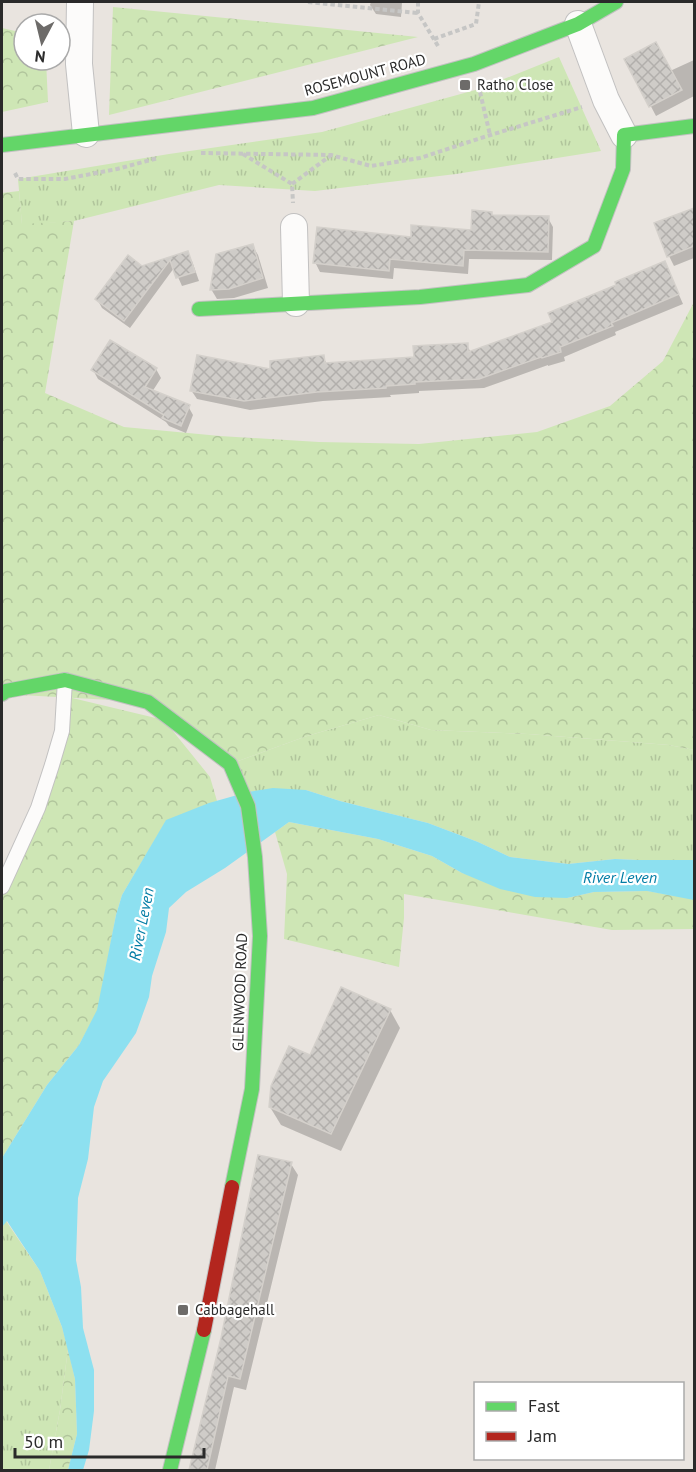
<svg xmlns="http://www.w3.org/2000/svg" width="696" height="1472" font-family="'PT Sans',sans-serif">
  <style>
    .grass { fill: url(#grass-tufts) }
    .forest { fill: url(#forest-crowns) }
    .water { fill: #8de0f0 }
    .shadow { fill: #0003 }
    .building { fill: url(#building-cross-hatch); stroke: #d4d0cb; stroke-width: 1.5 }
    .lines { fill: none; stroke-linecap: round; stroke-linejoin: round }
    .lane-casing { stroke: #c2c1c1; stroke-width: 16 }
    .street-casing { stroke: #c2c1c1; stroke-width: 28 }
    .fast-casing { stroke: #c2c1c1; stroke-width: 16 }
    .jam-casing { stroke: #c2c1c1; stroke-width: 16 }
    .path { stroke: #c6c6c5; stroke-width: 4; stroke-dasharray: 4.5 3; stroke-linecap: butt }
    .lane { stroke: #fcfbfa; stroke-width: 14 }
    .street { stroke: #fcfbfa; stroke-width: 26 }
    .fast { stroke: #63d668; stroke-width: 14 }
    .jam { stroke: #b3261e; stroke-width: 14 }
    .poi-dot { fill: #6d6b69; stroke: #fff; stroke-width: 2 }
    .labels { text-anchor: middle; stroke-width: 4.5; stroke-linejoin: round; paint-order: stroke }
    .street-label { font-size: 15px; fill: #2a2a2a; stroke: #fff }
    .poi-label { font-size: 15px; fill: #2a2a2a; stroke: #fff; text-anchor: start }
    .water-label { font-size: 16px; font-style: italic; fill: #037da5; stroke: #fff }
  </style>
  <defs>
    <pattern id="grass-tufts" width="24" height="20" patternUnits="userSpaceOnUse" patternTransform="scale(1.5)"><rect width="24" height="20" fill="#cee6b5"/><path d="M3 7l-1-3M5 7V3M7 7l1-3M15 17l-1-3M17 17v-4M19 17l1-3" fill="none" stroke="#b1c59c"/></pattern>
    <pattern id="forest-crowns" width="20" height="18" patternUnits="userSpaceOnUse" patternTransform="scale(1.5)"><rect width="20" height="18" fill="#cee6b5"/><path d="M2 6a3 3 0 1 1 6 0M12 15a3 3 0 1 1 6 0" fill="none" stroke="#b1c59c"/></pattern>
    <pattern id="building-cross-hatch" width="8" height="8" patternUnits="userSpaceOnUse" patternTransform="scale(1.5)"><rect width="8" height="8" fill="#cfccc8"/><path d="M0 0l8 8M0 8l8-8" fill="none" stroke="#b2afac"/></pattern>
  </defs>
  <rect width="100%" height="100%" fill="#e9e4df"/>
  <g class="grass">
    <path d="M559 57 601 151 456 174 315 191 219 185 74 221 22 225 18 179 169 154 322 132 479 89Z"/>
    <path d="M379 715 431 730 528 734 669 745 694 750V860H637L615 859 568 864 510 857 478 842 428 823 340 801 306 790 248 792 230 764 307 736Z"/>
    <path d="M6 1221 40 1271 62 1327 68 1349 60 1410 49 1470H2V1227Z"/>
  </g>
  <g class="forest">
    <path d="M113 7 418 37 109 115Z"/>
    <path d="M2 28 24 33V60H46L48 102 2 112Z"/>
    <path d="M19 191 22 224 74 221 45 393 124 427 220 436 319 442 419 444 537 432 610 406 663 361 694 302V750L669 745 528 734 431 730 379 715 307 736 230 764 148 702 2 694V193Z"/>
    <path d="M64 696 164 720 210 777 217 801 166 821 122 895 116 915 98 1010 79 1045 47 1085 2 1158V887L38 808Z"/>
    <path d="M289 822 378 839 432 856 462 873 567 898 594 892 647 891 694 899V929L612 930 404 894V918L399 967 284 939 287 874 275 832Z"/>
    <path d="M68 1349 75 1379 77 1434 68 1470H49L60 1410Z"/>
  </g>
  <path class="water" d="M273 788 306 790 340 801 428 823 478 842 510 857 568 864 615 859 637 860H694V900L647 891 594 892 567 898 535 897 500 889 462 873 432 856 378 839 289 822 225 868 186 892 169 908 166 932 152 976 149 997 136 1033 103 1081 94 1107 88 1159 78 1198 76 1260 81 1287 83 1328 94 1370V1411L89 1450 83 1470H68L77 1434 75 1379 62 1327 40 1271 7 1221 2 1227V1158L47 1085 79 1045 97 1010 116 915 122 895 166 820 209 803 248 792Z"/>
  <g class="shadow">
    <path d="M371 2H402L401 17 376 14 370 5Z"/>
    <path d="M626 59 670 71 694 60V96L656 116Z"/>
    <path d="M694 209V258L674 266 669 256 656 224Z"/>
    <path d="M491 213 493 216 548 218 553 227 552 260 469 259 468 274 394 268 393 279 320 272 315 262 412 238 472 232Z"/>
    <path d="M252 245 258 255 268 288 234 298 217 299 211 289Z"/>
    <path d="M187 253 192 261 199 281 182 286 174 268 130 328 102 308 97 299 141 267Z"/>
    <path d="M669 272 683 304 615 332 616 335 564 357 565 361 548 366V365L484 388 419 391V393L390 395 391 397 323 401 250 410 197 399 191 390 272 371 323 357 327 364 415 359 467 345 471 353 554 323Z"/>
    <path d="M156 369 161 378 152 392 188 406 193 415 186 433 169 426 166 422 98 379 93 370Z"/>
    <path d="M390 1010 400 1028 341 1151 281 1125 270 1107 310 1057Z"/>
    <path d="M291 1164 298 1175 246 1390 234 1387 215 1470H191L223 1339Z"/>
  </g>
  <g class="building">
    <path d="M656 42 682 90 649 107 624 59Z"/>
    <path d="M694 208V246L667 257 654 223Z"/>
    <path d="M472 210 492 212V215L549 216 548 252 464 250 463 266 390 259 389 271 313 263 317 227 411 237V225L471 230Z"/>
    <path d="M253 244 263 278 229 289 210 290 216 254Z"/>
    <path d="M188 251 195 272 176 278 170 260 124 321 95 299 128 255 142 266Z"/>
    <path d="M665 261 679 294 611 323 613 326 560 347 561 352 542 358 541 357 479 379 415 382V384L386 386V388L317 392 244 401 190 391 197 355 270 369V361L324 355 325 363 414 357 413 346 468 343V352L552 322 548 313 616 285 615 282Z"/>
    <path d="M110 340 157 368 145 387 190 405 181 426 162 418 164 415 91 370Z"/>
    <path d="M341 987 391 1009 331 1134 269 1107 271 1086 289 1046 310 1055Z"/>
    <path d="M258 1155 292 1162 240 1379 228 1376 207 1470H189L221 1338Z"/>
  </g>
  <g class="lines">
    <g class="lane-casing">
      <path id="lane" d="M2 887 38 808 52 765 62 731 65 680"/>
    </g>
    <g class="street-casing">
      <g id="street">
        <path d="M80 2 79 64 86 134"/>
        <path d="M578 24 606 100 624 135"/>
        <path d="M294 227 296 303"/>
      </g>
    </g>
    <g class="fast-casing">
      <g id="fast">
        <path d="M2 145 313 108 474 64 578 24 616 2"/>
        <path d="M199 309 420 297 528 285 594 246 623 169 624 135 694 126"/>
        <path d="M2 694 6 691 65 680 148 702 230 764 248 806 255 857 260 936 252 1089 232 1187"/>
        <path d="M170 1470 204 1330"/>
      </g>
    </g>
    <g class="jam-casing">
      <path id="jam" d="M204 1330 232 1187"/>
    </g>
    <g class="path">
      <path d="M308 2 418 13"/>
      <path d="M418 2V13L438 46"/>
      <path d="M434 39 476 24 479 2"/>
      <path d="M480 92 490 135"/>
      <path d="M201 153 331 155 371 166 420 158 484 137 582 107"/>
      <path d="M243 154 292 184 293 203"/>
      <path d="M15 173 18 179H65L117 169 158 158"/>
      <path d="M292 184 330 156"/>
    </g>
    <use href="#lane" class="lane"/>
    <use href="#street" class="street"/>
    <use href="#fast" class="fast"/>
    <use href="#jam" class="jam"/>
  </g>
  <g class="poi-dot">
    <rect x="459" y="79" width="12" height="12" rx="3"/>
    <rect x="177" y="1304" width="12" height="12" rx="3"/>
  </g>
  <g class="labels">
    <g class="street-label">
      <text transform="translate(365 75) rotate(-15)" y="5">ROSEMOUNT ROAD</text>
      <text transform="translate(240 992) rotate(-88)" y="5">GLENWOOD ROAD</text>
    </g>
    <g class="poi-label">
      <text x="477" y="90">Ratho Close</text>
      <text x="195" y="1315">Cabbagehall</text>
    </g>
    <g class="water-label">
      <text x="620" y="883">River Leven</text>
      <text transform="translate(141 924) rotate(-79)" y="6">River Leven</text>
    </g>
  </g>
  <rect width="696" height="1472" fill="none" stroke="#2a2a2a" stroke-width="6"/>
  <rect x="474" y="1382" width="210" height="78" fill="#ffffff" stroke="#aaaaaa" stroke-width="1.5"/>
  <rect x="486" y="1402" width="30" height="9" fill="#63d668" stroke="#aaaaaa" stroke-width="1.5"/>
  <text x="528" y="1412" font-size="18" fill="#2a2a2a">Fast</text>
  <rect x="486" y="1432" width="30" height="9" fill="#b3261e" stroke="#aaaaaa" stroke-width="1.5"/>
  <text x="528" y="1442" font-size="18" fill="#2a2a2a">Jam</text>
  <g transform="translate(42 42) rotate(187)"><circle r="28" fill="#ffffff" stroke="#aaaaaa" stroke-width="1.5"/>
  <path d="M0-4.5L10 22L0 15L-10 22Z" fill="#6d6b69"/>
  <text y="-9" font-size="16" font-weight="bold" text-anchor="middle" fill="#2a2a2a">N</text>
  </g>
  <path d="M15 1448v9h189v-9" fill="none" stroke="#2a2a2a" stroke-width="3"/>
  <text x="24" y="1448" font-size="18" fill="#2a2a2a" stroke="#ffffff" stroke-width="4.5" paint-order="stroke">50 m</text>
</svg>
